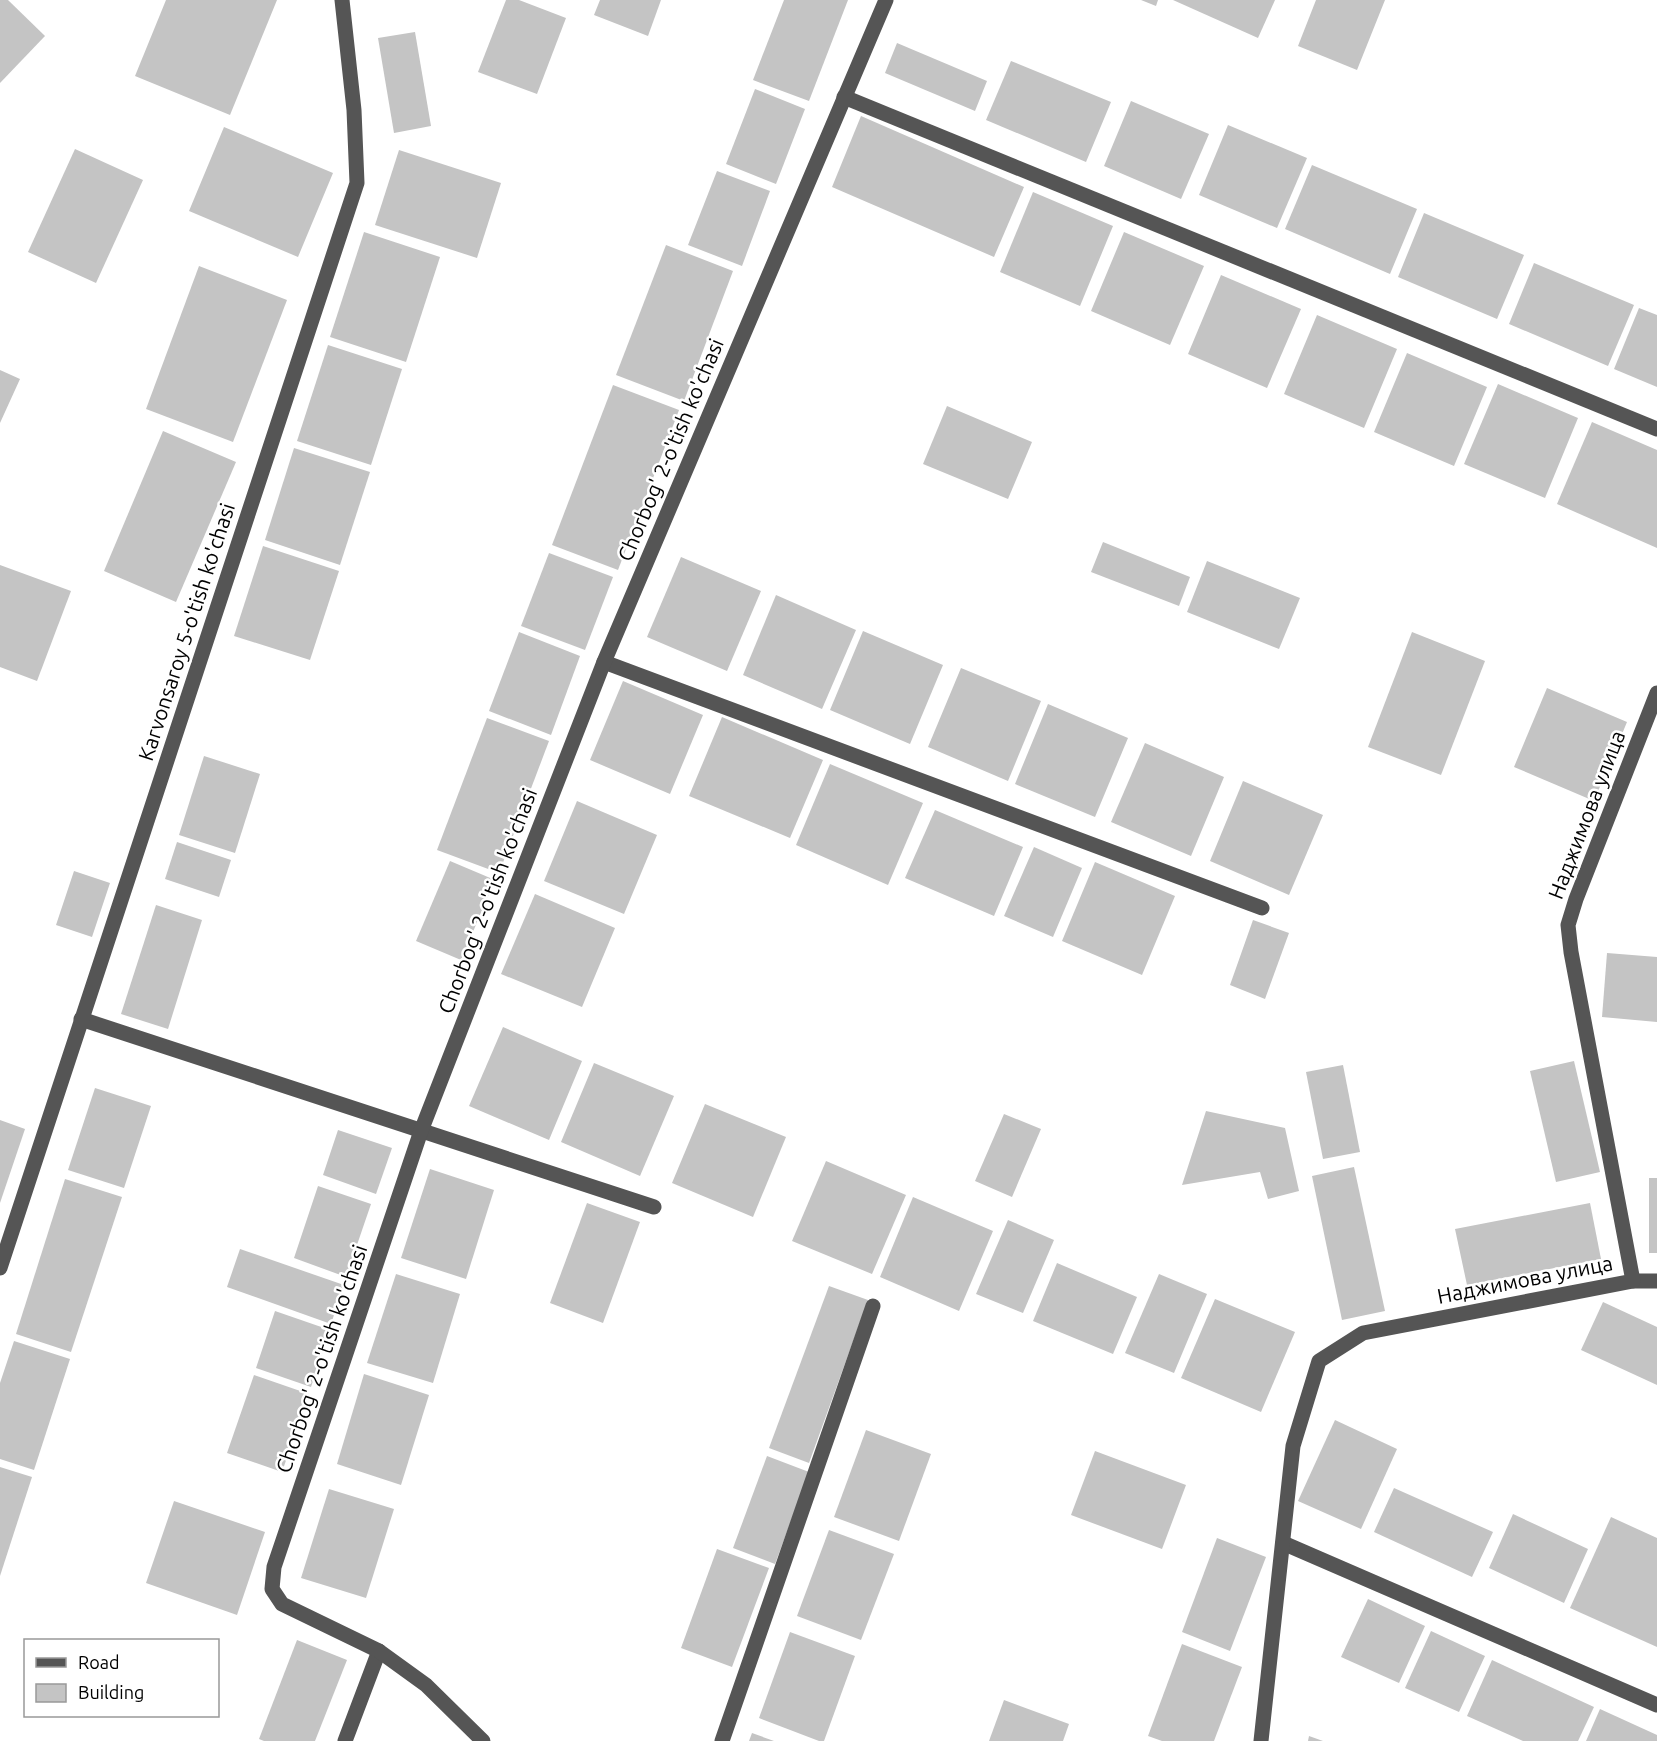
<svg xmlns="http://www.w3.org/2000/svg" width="1657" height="1741" font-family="Ubuntu,sans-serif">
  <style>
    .building { fill: #c4c4c4 }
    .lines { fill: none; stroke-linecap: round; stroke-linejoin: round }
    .minor { stroke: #555; stroke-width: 15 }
    .labels { text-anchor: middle; stroke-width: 5; stroke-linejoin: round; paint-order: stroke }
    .street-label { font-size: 21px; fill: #000; stroke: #fff }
  </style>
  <rect width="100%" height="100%" fill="#fff"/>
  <g class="building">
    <path d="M0 0H8L45 36 0 83Z"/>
    <path d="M166 0H277L230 115 135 76Z"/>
    <path d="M506 0H519L566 18 537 94 478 72Z"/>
    <path d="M600 0H661L648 36 594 15Z"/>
    <path d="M784 0H848L809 101 753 80Z"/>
    <path d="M1141 0H1158L1156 6Z"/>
    <path d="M1173 0H1275L1258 38Z"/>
    <path d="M1316 0H1385L1357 70 1298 46Z"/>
    <path d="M415 32 431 126 394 133 378 38Z"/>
    <path d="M897 43 987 81 975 111 885 73Z"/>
    <path d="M1011 61 1111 102 1086 162 986 120Z"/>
    <path d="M755 89 805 109 776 184 726 164Z"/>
    <path d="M1131 101 1209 134 1181 199 1104 166Z"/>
    <path d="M861 116 1024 187 994 257 832 187Z"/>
    <path d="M1228 125 1307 158 1277 228 1199 195Z"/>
    <path d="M224 127 333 173 298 257 189 211Z"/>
    <path d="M75 149 143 180 96 283 28 252Z"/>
    <path d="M399 150 501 183 477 258 375 225Z"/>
    <path d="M1312 165 1417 209 1390 274 1285 229Z"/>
    <path d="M717 171 770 191 742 266 688 245Z"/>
    <path d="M1033 192 1113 226 1080 306 1000 272Z"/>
    <path d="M1424 213 1524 255 1497 319 1398 277Z"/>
    <path d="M364 232 440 257 406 362 330 337Z"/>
    <path d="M1124 232 1204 266 1170 345 1091 311Z"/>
    <path d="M666 245 733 271 684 401 616 375Z"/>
    <path d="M1534 263 1634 305 1608 366 1509 324Z"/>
    <path d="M199 266 287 300 233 442 146 409Z"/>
    <path d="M1221 275 1301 309 1267 388 1188 354Z"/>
    <path d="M1639 308 1657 315V387L1614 369Z"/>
    <path d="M1317 315 1397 349 1364 428 1284 394Z"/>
    <path d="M328 345 402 369 371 465 297 441Z"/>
    <path d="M1407 353 1487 387 1454 466 1374 432Z"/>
    <path d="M0 370 20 379 0 423Z"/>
    <path d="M1498 384 1578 418 1545 498 1464 464Z"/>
    <path d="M613 385 679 410 618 570 552 545Z"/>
    <path d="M947 406 1032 442 1008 499 923 464Z"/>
    <path d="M1592 422 1657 450V548L1557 504Z"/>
    <path d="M163 431 236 462 176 602 104 571Z"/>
    <path d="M294 448 370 472 340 565 265 540Z"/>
    <path d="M1103 542 1190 577 1179 606 1091 572Z"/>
    <path d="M263 546 339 571 310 660 234 636Z"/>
    <path d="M549 553 613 577 585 650 521 626Z"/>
    <path d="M681 557 761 591 727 671 647 637Z"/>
    <path d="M1207 561 1300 598 1279 649 1187 612Z"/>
    <path d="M0 565 71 591 37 681 0 667Z"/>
    <path d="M776 595 856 630 822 709 743 675Z"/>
    <path d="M863 631 943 665 910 744 830 710Z"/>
    <path d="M519 632 580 656 551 735 489 711Z"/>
    <path d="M1412 632 1485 661 1441 775 1368 747Z"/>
    <path d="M961 668 1041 701 1008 781 928 747Z"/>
    <path d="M623 681 703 715 670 794 590 760Z"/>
    <path d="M1547 688 1627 722 1594 801 1514 767Z"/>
    <path d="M1048 704 1128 738 1095 817 1015 784Z"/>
    <path d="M722 717 823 760 790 838 689 796Z"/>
    <path d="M487 718 549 741 499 873 437 850Z"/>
    <path d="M1145 743 1224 777 1191 856 1111 822Z"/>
    <path d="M204 756 260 774 235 853 179 835Z"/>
    <path d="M830 764 923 803 888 885 796 845Z"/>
    <path d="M1243 781 1323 815 1289 895 1210 861Z"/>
    <path d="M577 801 657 835 624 914 544 881Z"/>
    <path d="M935 810 1023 847 994 916 905 878Z"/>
    <path d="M177 842 231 860 219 897 165 879Z"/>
    <path d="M1034 847 1082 868 1053 937 1004 916Z"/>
    <path d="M450 861 495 880 461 960 416 941Z"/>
    <path d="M1095 862 1175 896 1142 975 1062 941Z"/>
    <path d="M74 871 110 883 92 937 56 925Z"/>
    <path d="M535 894 615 928 582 1007 501 974Z"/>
    <path d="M156 905 202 920 168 1029 121 1014Z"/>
    <path d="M1253 920 1289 933 1265 999 1230 985Z"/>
    <path d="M1607 953 1657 957V1022L1602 1017Z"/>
    <path d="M503 1027 582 1061 549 1140 469 1106Z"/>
    <path d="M1574 1061 1600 1172 1556 1182 1530 1071Z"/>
    <path d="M594 1063 674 1096 640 1176 561 1142Z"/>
    <path d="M1343 1065 1360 1152 1323 1159 1306 1072Z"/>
    <path d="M95 1088 151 1106 124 1188 68 1170Z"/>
    <path d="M705 1104 786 1137 753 1217 672 1183Z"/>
    <path d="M1206 1111 1285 1128 1299 1191 1268 1199 1260 1172 1182 1185Z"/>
    <path d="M1004 1114 1041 1129 1012 1197 975 1181Z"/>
    <path d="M0 1120 25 1129 0 1203Z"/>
    <path d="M338 1130 392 1148 376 1194 323 1175Z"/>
    <path d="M826 1161 906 1195 872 1274 792 1241Z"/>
    <path d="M1354 1167 1385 1311 1342 1320 1312 1176Z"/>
    <path d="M430 1169 494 1190 466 1279 401 1258Z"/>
    <rect x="1649" y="1178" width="8" height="75"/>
    <path d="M65 1179 122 1197 71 1352 16 1334Z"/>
    <path d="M318 1186 371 1204 346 1277 294 1258Z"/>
    <path d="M913 1197 993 1231 959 1311 880 1277Z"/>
    <path d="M587 1203 640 1222 603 1323 550 1303Z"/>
    <path d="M1590 1203 1601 1259 1467 1285 1455 1229Z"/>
    <path d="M1008 1220 1054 1240 1023 1313 976 1294Z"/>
    <path d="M240 1249 344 1285 331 1324 227 1287Z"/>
    <path d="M1057 1263 1137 1297 1113 1354 1033 1321Z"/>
    <path d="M396 1274 460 1294 433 1383 367 1363Z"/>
    <path d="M1159 1274 1207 1294 1174 1373 1125 1353Z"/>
    <path d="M829 1286 868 1300 809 1463 769 1448Z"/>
    <path d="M1215 1299 1295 1332 1261 1412 1181 1378Z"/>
    <path d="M1603 1302 1657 1327V1385L1581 1350Z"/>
    <path d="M275 1311 330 1330 311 1387 256 1368Z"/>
    <path d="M14 1341 70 1359 34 1470 0 1459V1383Z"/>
    <path d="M364 1374 429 1395 401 1485 337 1464Z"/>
    <path d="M254 1375 309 1394 282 1472 227 1453Z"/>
    <path d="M1335 1420 1397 1449 1361 1529 1298 1501Z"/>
    <path d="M866 1430 931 1454 899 1541 834 1517Z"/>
    <path d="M1095 1451 1186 1485 1162 1549 1071 1515Z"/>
    <path d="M767 1456 809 1472 775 1564 733 1548Z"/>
    <path d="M0 1467 32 1477 0 1576Z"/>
    <path d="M1394 1488 1493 1532 1472 1577 1374 1532Z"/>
    <path d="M329 1489 394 1509 366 1598 301 1578Z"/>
    <path d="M174 1501 265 1532 237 1615 146 1583Z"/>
    <path d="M1513 1514 1588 1549 1564 1603 1489 1568Z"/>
    <path d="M1611 1517 1657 1538V1647L1570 1608Z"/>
    <path d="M829 1530 894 1554 861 1640 797 1616Z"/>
    <path d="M1217 1538 1266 1557 1230 1651 1182 1632Z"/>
    <path d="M717 1549 769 1568 732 1667 681 1648Z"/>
    <path d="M1368 1599 1425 1626 1399 1683 1341 1657Z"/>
    <path d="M1431 1631 1485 1656 1459 1712 1405 1688Z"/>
    <path d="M790 1632 855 1656 824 1741H819L759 1718Z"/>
    <path d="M297 1640 347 1660 315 1741H264L259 1739Z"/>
    <path d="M1182 1644 1242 1667 1214 1741H1162L1148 1736Z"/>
    <path d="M1492 1660 1594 1707 1578 1741H1523L1467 1716Z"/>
    <path d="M1004 1700 1069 1724 1063 1741H989Z"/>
    <path d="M1600 1709 1657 1735V1741H1586Z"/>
    <path d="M752 1733 774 1741H749Z"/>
    <path d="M1309 1736 1323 1741H1308Z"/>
  </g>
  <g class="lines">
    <g class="minor">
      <path d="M844 97 1657 429"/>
      <path d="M604 662 1262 908"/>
      <path d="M81 1019 654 1207"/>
      <path d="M0 1268 357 183 354 110 342 0"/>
      <path d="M1633 1281H1657"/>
      <path d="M1283 1543 1657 1705"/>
      <path d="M345 1741 379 1651"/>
      <path d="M483 1741 426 1685 379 1651 282 1604 272 1589 274 1567 421 1131 604 662 886 0"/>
      <path d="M722 1741 873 1306"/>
      <path d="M1261 1741 1293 1446 1319 1361 1363 1333 1633 1281 1571 952 1568 925 1576 899 1657 693"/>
    </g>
  </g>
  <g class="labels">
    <g class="street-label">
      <text transform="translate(671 450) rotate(-67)" y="7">Chorbog' 2-o'tish ko'chasi</text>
      <text transform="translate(187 632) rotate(-72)" y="7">Karvonsaroy 5-o'tish ko'chasi</text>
      <text transform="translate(1587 815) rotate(-69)" y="7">Наджимова улица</text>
      <text transform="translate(488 901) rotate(-69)" y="7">Chorbog' 2-o'tish ko'chasi</text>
      <text transform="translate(1525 1280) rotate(-11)" y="7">Наджимова улица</text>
      <text transform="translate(322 1359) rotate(-71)" y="7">Chorbog' 2-o'tish ko'chasi</text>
    </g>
  </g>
  <rect x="24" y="1639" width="195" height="78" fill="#ffffff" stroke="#999999" stroke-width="1.5"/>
  <rect x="36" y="1658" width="30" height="9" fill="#555555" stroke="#999999" stroke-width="1.5"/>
  <text x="78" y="1669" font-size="18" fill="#000000">Road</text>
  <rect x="36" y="1684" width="30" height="18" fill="#c4c4c4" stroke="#999999" stroke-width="1.5"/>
  <text x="78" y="1699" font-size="18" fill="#000000">Building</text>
</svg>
